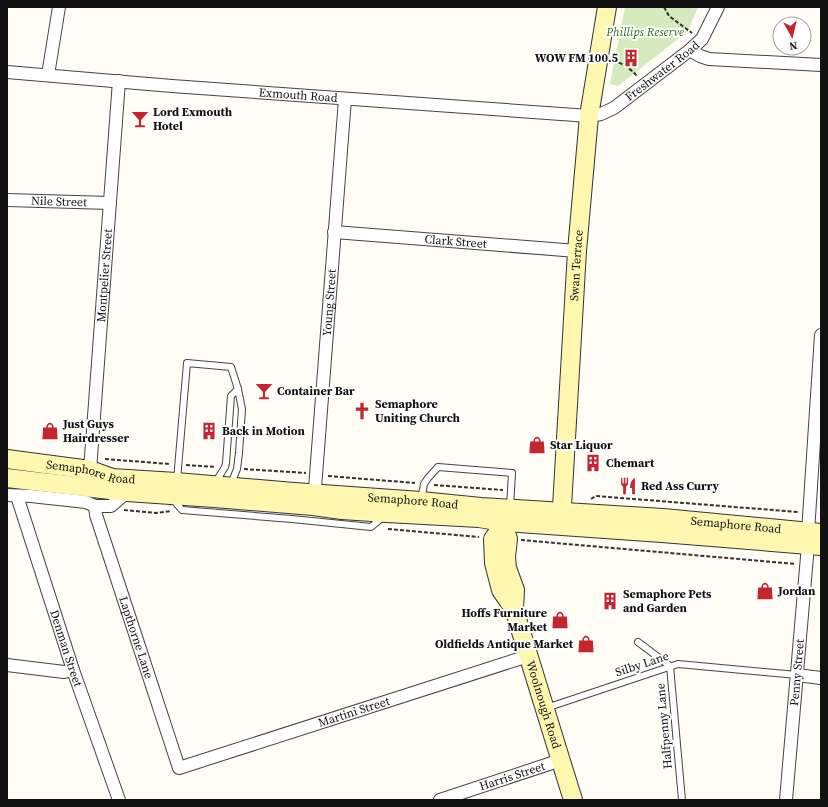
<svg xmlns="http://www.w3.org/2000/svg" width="828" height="807" font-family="'Source Serif 4',serif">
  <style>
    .green { fill: #d5ebbd }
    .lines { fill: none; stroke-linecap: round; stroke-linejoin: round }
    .lane-casing { stroke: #444; stroke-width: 8 }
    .street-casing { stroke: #444; stroke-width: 14 }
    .secondary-casing { stroke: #333; stroke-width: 20 }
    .path { stroke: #333; stroke-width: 2; stroke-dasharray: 4 2; stroke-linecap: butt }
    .lane { stroke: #fff; stroke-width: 6 }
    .street { stroke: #fff; stroke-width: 12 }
    .secondary { stroke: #fff6b0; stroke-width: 18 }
    .labels { text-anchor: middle; stroke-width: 4; stroke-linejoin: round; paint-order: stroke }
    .park-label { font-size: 12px; font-style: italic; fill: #2f6b1f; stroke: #fff }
    .poi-label { font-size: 12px; font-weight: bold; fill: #111; stroke: #fff; text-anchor: start }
    .street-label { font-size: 12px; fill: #111; stroke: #fff }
  </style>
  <rect width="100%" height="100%" fill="#fffdf5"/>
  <path class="green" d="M625 7H698L688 31 618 86 610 84Z"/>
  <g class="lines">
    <g class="lane-casing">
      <g id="lane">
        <path d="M177 480 187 363 231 367 238 389"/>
        <path d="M215 483 225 467 226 463 231 396 238 389 242 409 239 453 237 469 231 484"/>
        <path d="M175 499 176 503 182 510 292 519 371 527 383 517"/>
        <path d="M421 500 424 484 428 478 438 467 512 473 510 507"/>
        <path d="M638 642 670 666 682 800"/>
        <path d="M546 708 678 664 797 675"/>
      </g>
    </g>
    <g class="street-casing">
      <g id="street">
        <path d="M690 50 700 56 709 59 821 65"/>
        <path id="s1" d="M7 72 172 86 589 116 601 114 614 108 690 50 702 39 718 7"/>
        <path d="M48 75 59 7"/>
        <path id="s2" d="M7 200 110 203"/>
        <path id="s3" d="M334 232 577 251"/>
        <path id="s4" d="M90 470 119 81"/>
        <path d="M7 495 31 496 86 502 95 506H111L127 492"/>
        <path id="s5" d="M17 496 73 670 119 800"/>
        <path id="s6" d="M314 501 345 99"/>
        <path id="s7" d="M95 506 96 515 179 768 528 656"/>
        <path d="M808 532 821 335"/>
        <path d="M7 665 64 672 73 670"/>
        <path d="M797 675 821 678"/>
        <path id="s8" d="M440 800 561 760"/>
        <path id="s9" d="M786 800 808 545"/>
      </g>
    </g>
    <g class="secondary-casing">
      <g id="secondary">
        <path id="s10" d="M7 459 90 470 112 478 176 482 294 492 421 501 481 507 663 518 821 533"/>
        <path d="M7 478 127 492 214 498 313 506 342 510 387 513 479 518 503 522 662 533 821 546"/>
        <path id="s11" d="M503 522C500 527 497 535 493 539L494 563 501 590 514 609 573 800"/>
        <path d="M503 522 508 539 506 557 507 568 515 590 514 609"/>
        <path id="s12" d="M561 524 577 251 589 116 607 7"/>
      </g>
    </g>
    <g class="path">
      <path d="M664 7 669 16 692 33"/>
      <path d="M613 61C621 62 631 69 637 76"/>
      <path d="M105 459 170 464"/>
      <path d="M186 465 216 467"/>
      <path d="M244 469 306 473"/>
      <path d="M328 476 415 483"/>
      <path d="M434 485 503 490"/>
      <path d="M591 499 596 496 798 512"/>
      <path d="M124 510 156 513 171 511"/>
      <path d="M388 529 479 537"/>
      <path d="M521 540 796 564"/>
    </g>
    <use href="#lane" class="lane"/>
    <use href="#street" class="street"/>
    <use href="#secondary" class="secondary"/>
  </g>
  <defs>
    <g id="building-bare" transform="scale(1.38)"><path d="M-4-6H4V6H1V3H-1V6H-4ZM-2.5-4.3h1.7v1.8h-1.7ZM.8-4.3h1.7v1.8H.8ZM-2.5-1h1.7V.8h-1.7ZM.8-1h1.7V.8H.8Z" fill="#c4262e" stroke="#fff" stroke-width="2.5" paint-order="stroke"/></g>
    <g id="bar-bare" transform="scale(1.38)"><path d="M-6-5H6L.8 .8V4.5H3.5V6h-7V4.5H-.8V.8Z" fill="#c4262e" stroke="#fff" stroke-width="2.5" paint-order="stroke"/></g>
    <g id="church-bare" transform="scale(1.38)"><path d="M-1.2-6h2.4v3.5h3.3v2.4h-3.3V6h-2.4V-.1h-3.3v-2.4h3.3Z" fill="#c4262e" stroke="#fff" stroke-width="2.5" paint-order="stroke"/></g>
    <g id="shop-bare" transform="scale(1.38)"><path d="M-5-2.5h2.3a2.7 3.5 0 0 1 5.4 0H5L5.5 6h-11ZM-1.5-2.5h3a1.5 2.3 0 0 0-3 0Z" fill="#c4262e" stroke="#fff" stroke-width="2.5" paint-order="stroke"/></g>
    <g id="restaurant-bare" transform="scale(1.38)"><path d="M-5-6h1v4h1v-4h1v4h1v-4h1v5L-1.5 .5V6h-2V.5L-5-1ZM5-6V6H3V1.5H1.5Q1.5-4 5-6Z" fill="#c4262e" stroke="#fff" stroke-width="2.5" paint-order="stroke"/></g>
  </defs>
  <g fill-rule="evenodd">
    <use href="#building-bare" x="631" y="58"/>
    <use href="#bar-bare" x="140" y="119"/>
    <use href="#bar-bare" x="264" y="391"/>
    <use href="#church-bare" x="362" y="411"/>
    <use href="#shop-bare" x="50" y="431"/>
    <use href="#building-bare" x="209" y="431"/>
    <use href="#shop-bare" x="537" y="445"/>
    <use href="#building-bare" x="593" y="463"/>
    <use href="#restaurant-bare" x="628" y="486"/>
    <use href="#shop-bare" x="765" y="591"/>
    <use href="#building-bare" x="610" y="601"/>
    <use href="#shop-bare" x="560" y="620"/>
    <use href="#shop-bare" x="586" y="644"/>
  </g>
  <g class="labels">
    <g class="park-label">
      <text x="645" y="36">Phillips Reserve</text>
    </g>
    <g class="poi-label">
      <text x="618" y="62" text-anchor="end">WOW FM 100.5</text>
      <text x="153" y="116">Lord Exmouth<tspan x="153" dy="14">Hotel</tspan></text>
      <text x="277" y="395">Container Bar</text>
      <text x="375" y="408">Semaphore<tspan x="375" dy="14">Uniting Church</tspan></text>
      <text x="63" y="428">Just Guys<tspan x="63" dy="14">Hairdresser</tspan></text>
      <text x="222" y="435">Back in Motion</text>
      <text x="550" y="449">Star Liquor</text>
      <text x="606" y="467">Chemart</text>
      <text x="641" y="490">Red Ass Curry</text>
      <text x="778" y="595">Jordan</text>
      <text x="623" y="598">Semaphore Pets<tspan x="623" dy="14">and Garden</tspan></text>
      <text x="547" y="617" text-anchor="end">Hoffs Furniture<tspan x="547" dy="14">Market</tspan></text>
      <text x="573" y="648" text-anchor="end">Oldfields Antique Market</text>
    </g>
    <g class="street-label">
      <text dy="4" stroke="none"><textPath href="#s1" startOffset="671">Freshwater Road</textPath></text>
      <text dy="4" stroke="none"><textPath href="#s1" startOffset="292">Exmouth Road</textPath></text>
      <text dy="4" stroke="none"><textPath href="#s2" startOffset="52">Nile Street</textPath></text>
      <text dy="4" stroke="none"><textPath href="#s3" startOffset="122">Clark Street</textPath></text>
      <text dy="4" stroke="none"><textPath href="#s12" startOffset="259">Swan Terrace</textPath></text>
      <text dy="4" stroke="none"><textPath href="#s4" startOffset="195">Montpelier Street</textPath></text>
      <text dy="4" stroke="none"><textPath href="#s6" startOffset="199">Young Street</textPath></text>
      <text dy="4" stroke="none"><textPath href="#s10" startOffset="85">Semaphore Road</textPath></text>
      <text dy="4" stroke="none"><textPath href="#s10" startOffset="409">Semaphore Road</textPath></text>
      <text dy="4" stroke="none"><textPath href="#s10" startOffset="733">Semaphore Road</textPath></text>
      <text dy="4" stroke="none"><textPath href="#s7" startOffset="138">Lapthorne Lane</textPath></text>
      <text dy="4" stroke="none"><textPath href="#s5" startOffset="160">Denman Street</textPath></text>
      <text transform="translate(642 664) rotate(-18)" y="4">Silby Lane</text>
      <text dy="4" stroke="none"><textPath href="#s9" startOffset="128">Penny Street</textPath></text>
      <text dy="4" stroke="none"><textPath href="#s11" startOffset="195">Woolnough Road</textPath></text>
      <text dy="4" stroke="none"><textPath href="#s7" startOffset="459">Martini Street</textPath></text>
      <text transform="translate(664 726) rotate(-95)" y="4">Halfpenny Lane</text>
      <text dy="4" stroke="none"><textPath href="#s8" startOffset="76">Harris Street</textPath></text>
    </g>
  </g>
  <rect width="828" height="807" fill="none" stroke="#111111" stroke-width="16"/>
  <g transform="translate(792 36) rotate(172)"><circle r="19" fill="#ffffff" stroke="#a0a0a0"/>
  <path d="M0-3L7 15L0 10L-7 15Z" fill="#c4262e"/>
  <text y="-6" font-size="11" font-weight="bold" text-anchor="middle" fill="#111111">N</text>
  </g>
</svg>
